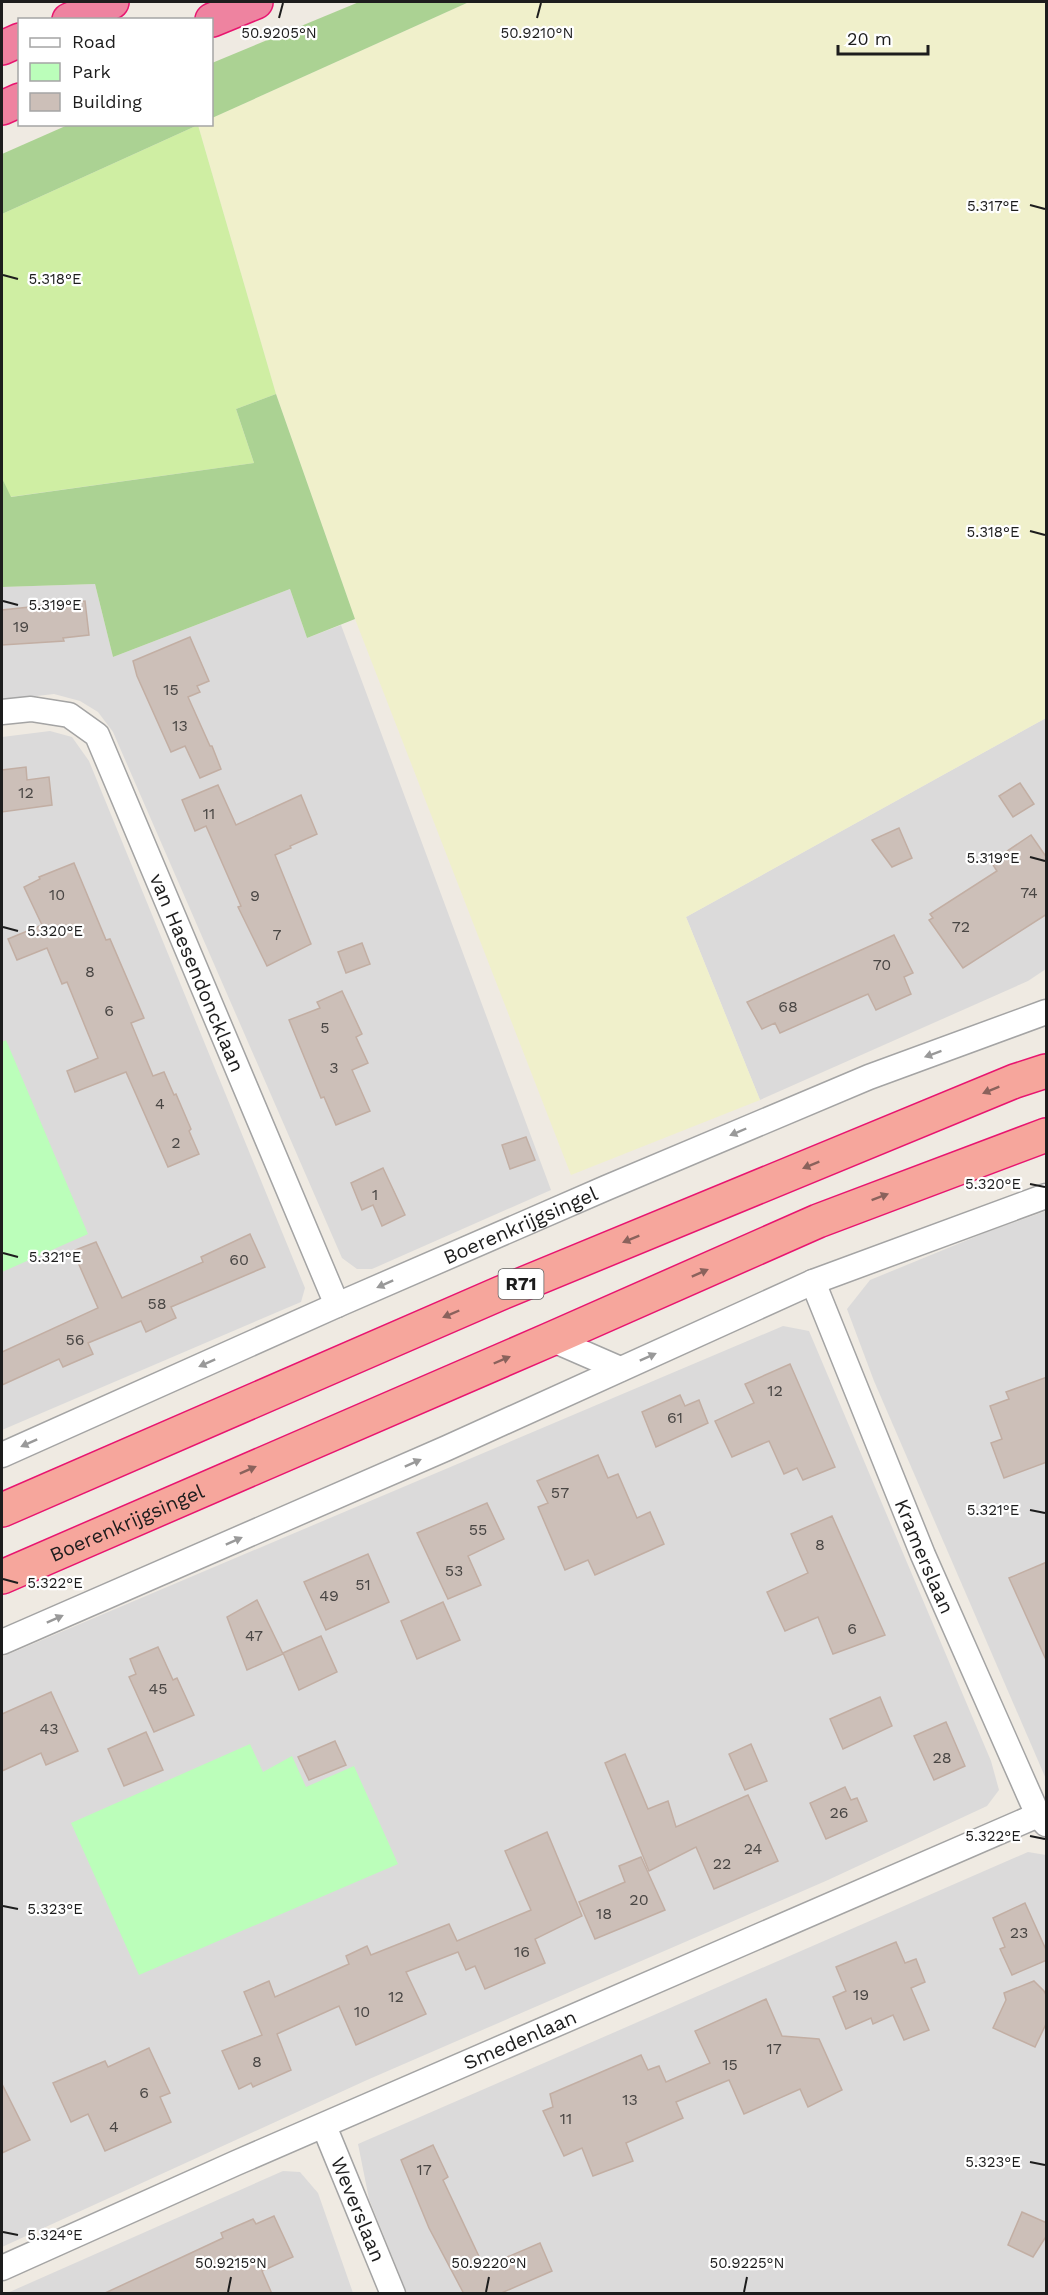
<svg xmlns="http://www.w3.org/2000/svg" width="1048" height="2295" font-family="'Work Sans',sans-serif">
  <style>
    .residential { fill: #dbdada }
    .farmland { fill: #f0f0cb }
    .grass { fill: #cfeea3 }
    .forest { fill: #abd293 }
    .park { fill: #bbfeba }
    .building { fill: #ccbfb8; stroke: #c2aea3; stroke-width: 1.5 }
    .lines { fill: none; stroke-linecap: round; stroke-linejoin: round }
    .minor-casing { stroke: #a4a4a4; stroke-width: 27 }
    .trunk-casing { stroke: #e8156f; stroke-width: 36 }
    .motorway-casing { stroke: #e8156f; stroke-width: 36 }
    .minor { stroke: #fff; stroke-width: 24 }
    .trunk { stroke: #f6a69c; stroke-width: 33 }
    .motorway { stroke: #ee83a0; stroke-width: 33 }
    .oneway { fill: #999 }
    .oneway2 { fill: #8a625c }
    .ticks { fill: none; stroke: #1d1d1d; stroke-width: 2 }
    .labels { text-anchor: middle; stroke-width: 4.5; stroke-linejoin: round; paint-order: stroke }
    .number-label { font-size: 16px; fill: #494644 }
    .shield { fill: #fff; stroke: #616161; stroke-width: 1.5 }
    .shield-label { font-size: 18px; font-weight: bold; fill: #1d1d1d }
    .street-label { font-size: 20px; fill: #1d1d1d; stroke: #fff }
    .ticks-label { font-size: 15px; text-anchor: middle; fill: #1d1d1d; stroke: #fff; stroke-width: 4.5; stroke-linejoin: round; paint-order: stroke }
  </style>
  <rect width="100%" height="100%" fill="#efeae2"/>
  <g class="residential">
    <path d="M95 584 113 657 290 589 307 638 341 625 551 1190 372 1269H357L342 1258 113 732 98 712 80 701 54 694 2 700V587Z"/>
    <path d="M1046 718V969L1028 981 760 1100 686 917Z"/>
    <path d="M50 731 72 737 89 761 305 1288 301 1302 2 1430V737Z"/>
    <path d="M1046 1211V1779L874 1381 847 1309 870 1280 987 1232Z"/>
    <path d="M783 1326 809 1331 991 1761 999 1790 987 1806 828 1880 367 2080 2 2247V1657Z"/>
    <path d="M1028 1852 1046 1855V2293H407L369 2199 358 2144Z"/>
    <path d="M283 2171 300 2172 318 2193 353 2293 5 2294Z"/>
  </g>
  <path class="farmland" d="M469 2H1046V718L686 917 760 1100 571 1175 355 619 276 394 198 125 212 124V118Z"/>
  <path class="grass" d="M198 125 276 394 236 409 254 463 10 497 2 478V214Z"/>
  <g class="forest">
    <path d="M359 2H469L212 118V63Z"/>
    <path d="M70 124H198V125L2 214V154Z"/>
    <path d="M276 394 355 619 307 638 290 589 113 657 95 584 2 587V478L11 497 254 463 236 409Z"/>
  </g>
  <g class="park">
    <path d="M6 1040 88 1234 2 1272V1042Z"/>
    <path d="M250 1744 263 1772 292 1756 306 1787 354 1766 398 1864 139 1975 71 1823Z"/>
  </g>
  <g class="building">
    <path d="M85 601 89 635 63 638 64 641 2 645V610Z"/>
    <path d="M190 637 209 681 197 686 200 692 188 697 210 746H212L221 769 200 778 185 746 171 752 137 676 133 661Z"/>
    <path d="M26 767 27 780 49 777 52 805 2 812V770Z"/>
    <path d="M1020 783 1034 804 1013 817 999 796Z"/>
    <path d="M218 785 236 825 301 795 317 834 290 846 291 848 275 855 311 944 267 966 238 907 241 906 206 826 195 831 182 800Z"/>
    <path d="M899 828 912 858 892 867 872 840Z"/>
    <path d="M1031 835 1047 858V914L963 968 929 920 933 918 930 914 997 871 991 862Z"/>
    <path d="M74 863 106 940 110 939 144 1018 131 1023 153 1076 164 1072 174 1095 176 1094 191 1129 189 1131 199 1154 168 1167 126 1072 75 1092 67 1071 98 1058 67 982 62 984 47 948 17 960 8 939 42 925 24 887 40 879 39 877Z"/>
    <path d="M894 935 913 973 904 977 911 994 876 1010 868 994 780 1033 775 1023 762 1029 747 1002Z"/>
    <path d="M362 943 370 964 346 973 338 952Z"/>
    <path d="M342 991 362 1034 356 1037 368 1063 352 1070 370 1111 336 1125 324 1097 321 1098 289 1020 320 1008 317 1002Z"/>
    <path d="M526 1137 535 1160 510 1169 502 1145Z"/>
    <path d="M383 1168 405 1215 382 1226 373 1205 362 1210 351 1183Z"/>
    <path d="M250 1234 265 1267 171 1307 176 1318 146 1332 141 1321 88 1343 93 1354 63 1367 59 1359 2 1385V1352L98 1308 73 1251 96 1242 122 1298 203 1262 201 1257Z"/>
    <path d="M790 1364 835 1467 803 1480 797 1468 784 1474 769 1441 732 1457 715 1421 754 1403 745 1384Z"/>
    <path d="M1047 1377V1462L1004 1478 991 1443 1002 1439 990 1406 1009 1399 1006 1392Z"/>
    <path d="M680 1395 685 1406 699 1400 708 1423 656 1447 642 1412Z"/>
    <path d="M598 1455 608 1478 618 1474 637 1518 650 1512 664 1544 595 1575 588 1560 565 1570 538 1507 548 1503 537 1481Z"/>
    <path d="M487 1503 504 1539 468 1556 481 1585 448 1599 417 1533Z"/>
    <path d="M832 1516 885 1635 833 1654 818 1617 785 1631 767 1592 808 1573 791 1534Z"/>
    <path d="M368 1554 389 1602 326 1630 304 1582Z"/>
    <path d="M1047 1562V1662L1009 1578Z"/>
    <path d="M257 1600 283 1654 247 1670 227 1617Z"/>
    <path d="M443 1602 460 1640 417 1659 401 1621Z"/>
    <path d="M321 1636 337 1672 299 1690 283 1653Z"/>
    <path d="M158 1647 173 1680 177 1678 194 1715 154 1732 129 1677 136 1674 130 1659Z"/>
    <path d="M51 1692 78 1751 46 1765 41 1753 2 1771V1714Z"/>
    <path d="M880 1697 892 1726 843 1749 830 1719Z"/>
    <path d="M946 1722 965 1766 934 1780 914 1736Z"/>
    <path d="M146 1732 163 1770 124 1786 108 1749Z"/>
    <path d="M335 1741 346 1765 309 1780 298 1757Z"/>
    <path d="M751 1744 767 1781 745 1790 729 1754Z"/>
    <path d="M625 1754 648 1809 668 1801 676 1827 748 1795 778 1861 714 1889 696 1847 649 1871 605 1763Z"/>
    <path d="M845 1787 851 1800 857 1798 867 1821 826 1839 810 1803Z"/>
    <path d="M547 1832 582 1916 535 1939 545 1963 485 1989 475 1966 466 1970 458 1952 406 1972 426 2014 356 2045 339 2006 277 2034 291 2070 253 2087 251 2083 239 2089 222 2051 262 2035 244 1992 269 1981 275 1997 349 1964 346 1956 367 1946 371 1955 449 1924 457 1941 531 1910 505 1851Z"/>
    <path d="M641 1857 665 1910 595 1939 579 1902 625 1882 619 1866Z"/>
    <path d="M1025 1903 1047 1952V1960L1012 1975 1000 1949 1005 1947 993 1918Z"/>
    <path d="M896 1942 905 1963 916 1959 925 1982 911 1988 929 2030 904 2040 893 2015 873 2024 871 2018 846 2029 833 1997 846 1991 836 1967Z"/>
    <path d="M1034 1981 1044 1991 1047 1997V2022L1035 2047 993 2028 1006 2000 1004 1993Z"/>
    <path d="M766 1999 782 2036 819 2039 842 2090 808 2107 800 2089 744 2114 729 2080 676 2102 683 2118 626 2143 633 2161 593 2176 582 2148 564 2156 543 2111 553 2107 550 2094 641 2055 648 2070 659 2066 666 2082 710 2063 695 2031Z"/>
    <path d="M149 2048 170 2093 160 2097 171 2122 105 2151 88 2114 71 2122 53 2083 105 2061 108 2067Z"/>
    <path d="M2 2084 30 2140 2 2153Z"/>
    <path d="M433 2145 448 2177 443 2180 484 2267 540 2243 552 2271 499 2294H464L429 2228 401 2160Z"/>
    <path d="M1022 2212 1047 2223V2235L1033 2257 1008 2245Z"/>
    <path d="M274 2216 293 2257 262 2271 272 2294H103L223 2238 221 2233 253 2219 256 2224Z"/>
  </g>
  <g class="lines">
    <g class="minor-casing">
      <g id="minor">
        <path id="s1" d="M2 712 31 709 69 715 97 735 337 1305"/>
        <path id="s2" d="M813 1282 923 1555 1038 1815 1046 1824"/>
        <path d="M551 1339 620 1369"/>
        <path id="s3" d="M2 1455 337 1305 606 1188 869 1077 1046 1012"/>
        <path d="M2 1642 447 1448 813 1282 1046 1196"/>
        <path id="s4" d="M324 2126 393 2294"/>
        <path id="s5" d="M2 2268 236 2163 1038 1815"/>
      </g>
    </g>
    <g class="trunk-casing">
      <g id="trunk">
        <path d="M2 1510 501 1293 1015 1081 1046 1071"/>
        <path id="s6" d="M2 1577 551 1339 818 1221 1046 1135"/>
      </g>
    </g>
    <g class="motorway-casing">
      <g id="motorway">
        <path d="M69 20 112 2"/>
        <path d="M212 20 256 2"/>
        <path d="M2 48 20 40"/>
        <path d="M2 108 20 100"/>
      </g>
    </g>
    <use href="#minor" class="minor"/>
    <use href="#trunk" class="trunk"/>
    <use href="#motorway" class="motorway"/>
  </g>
  <defs><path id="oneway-solid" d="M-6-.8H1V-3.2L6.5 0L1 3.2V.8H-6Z" transform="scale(1.5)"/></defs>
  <g class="oneway">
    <use href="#oneway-solid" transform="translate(933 1054) rotate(160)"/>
    <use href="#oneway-solid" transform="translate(738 1132) rotate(157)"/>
    <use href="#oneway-solid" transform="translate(385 1284) rotate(156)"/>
    <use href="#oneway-solid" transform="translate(648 1357) rotate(-24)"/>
    <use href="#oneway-solid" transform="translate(207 1363) rotate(156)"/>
    <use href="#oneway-solid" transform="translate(29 1443) rotate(156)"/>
    <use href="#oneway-solid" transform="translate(413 1463) rotate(-24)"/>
    <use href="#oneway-solid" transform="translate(234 1541) rotate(-24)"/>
    <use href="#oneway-solid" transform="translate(55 1619) rotate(-24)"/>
  </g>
  <g class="oneway2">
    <use href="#oneway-solid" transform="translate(991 1090) rotate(158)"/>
    <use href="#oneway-solid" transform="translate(811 1165) rotate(158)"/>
    <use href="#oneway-solid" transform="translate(880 1197) rotate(-21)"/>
    <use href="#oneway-solid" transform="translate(631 1239) rotate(158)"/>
    <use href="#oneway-solid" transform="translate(700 1273) rotate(-24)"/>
    <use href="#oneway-solid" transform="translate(451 1314) rotate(157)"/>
    <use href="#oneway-solid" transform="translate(502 1360) rotate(-23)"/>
    <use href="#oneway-solid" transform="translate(248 1470) rotate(-24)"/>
  </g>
  <path class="ticks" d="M279 18 283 3M537 18 541 3M1030 205 1045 209M3 275 18 279M1030 531 1045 535M3 601 18 605M1030 857 1045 861M3 927 18 931M1030 1184 1045 1187M3 1253 18 1257M1030 1510 1045 1513M3 1579 18 1583M1030 1836 1045 1839M3 1906 18 1909M1030 2162 1045 2165M3 2232 18 2235M228 2292 231 2277M486 2292 489 2277M744 2292 747 2277"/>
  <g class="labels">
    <g class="number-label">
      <text x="21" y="632">19</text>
      <text x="171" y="695">15</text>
      <text x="180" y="731">13</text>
      <text x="26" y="798">12</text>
      <text x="209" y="819">11</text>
      <text x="1029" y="898">74</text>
      <text x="57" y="900">10</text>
      <text x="255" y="901">9</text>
      <text x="961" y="932">72</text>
      <text x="277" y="940">7</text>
      <text x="882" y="970">70</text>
      <text x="90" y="977">8</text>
      <text x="788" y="1012">68</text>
      <text x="109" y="1016">6</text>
      <text x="325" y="1033">5</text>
      <text x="334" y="1073">3</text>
      <text x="160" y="1109">4</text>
      <text x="176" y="1148">2</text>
      <text x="375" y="1200">1</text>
      <text x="239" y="1265">60</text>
      <text x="157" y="1309">58</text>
      <text x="75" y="1345">56</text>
      <text x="775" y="1396">12</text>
      <text x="675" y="1423">61</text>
      <text x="560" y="1498">57</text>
      <text x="478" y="1535">55</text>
      <text x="820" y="1550">8</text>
      <text x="454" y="1576">53</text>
      <text x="363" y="1590">51</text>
      <text x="329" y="1601">49</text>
      <text x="852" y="1634">6</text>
      <text x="254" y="1641">47</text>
      <text x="158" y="1694">45</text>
      <text x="49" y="1734">43</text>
      <text x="942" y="1763">28</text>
      <text x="839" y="1818">26</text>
      <text x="753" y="1854">24</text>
      <text x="722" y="1869">22</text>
      <text x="639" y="1905">20</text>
      <text x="604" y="1919">18</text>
      <text x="1019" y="1938">23</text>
      <text x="522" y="1957">16</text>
      <text x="861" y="2000">19</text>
      <text x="396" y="2002">12</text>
      <text x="362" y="2017">10</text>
      <text x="774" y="2054">17</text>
      <text x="257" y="2067">8</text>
      <text x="730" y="2070">15</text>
      <text x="144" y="2098">6</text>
      <text x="630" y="2105">13</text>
      <text x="566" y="2124">11</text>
      <text x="114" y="2132">4</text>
      <text x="424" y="2175">17</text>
    </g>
    <rect class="shield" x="498.5" y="1269" width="45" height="30" rx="4.5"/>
    <g class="shield-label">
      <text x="521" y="1290">R71</text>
    </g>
    <g class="street-label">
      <text dy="7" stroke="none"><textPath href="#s1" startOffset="360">van Haesendoncklaan</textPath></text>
      <text dy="7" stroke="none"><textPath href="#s3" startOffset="567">Boerenkrijgsingel</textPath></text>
      <text dy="7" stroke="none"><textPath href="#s6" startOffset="136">Boerenkrijgsingel</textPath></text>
      <text dy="7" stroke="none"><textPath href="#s2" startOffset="296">Kramerslaan</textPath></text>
      <text dy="7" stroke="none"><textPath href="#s5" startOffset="566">Smedenlaan</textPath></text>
      <text dy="7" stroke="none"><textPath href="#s4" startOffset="90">Weverslaan</textPath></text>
    </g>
  </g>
  <g class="ticks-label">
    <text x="279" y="38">50.9205°N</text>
    <text x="537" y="38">50.9210°N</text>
    <text x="993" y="211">5.317°E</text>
    <text x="55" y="284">5.318°E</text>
    <text x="993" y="537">5.318°E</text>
    <text x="55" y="610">5.319°E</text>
    <text x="993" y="863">5.319°E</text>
    <text x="55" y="936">5.320°E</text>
    <text x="993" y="1189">5.320°E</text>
    <text x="55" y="1262">5.321°E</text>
    <text x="993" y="1515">5.321°E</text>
    <text x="55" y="1588">5.322°E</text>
    <text x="993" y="1841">5.322°E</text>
    <text x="55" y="1914">5.323°E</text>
    <text x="993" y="2167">5.323°E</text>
    <text x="55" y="2240">5.324°E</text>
    <text x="231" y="2268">50.9215°N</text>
    <text x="489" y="2268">50.9220°N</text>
    <text x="747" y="2268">50.9225°N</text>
  </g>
  <rect width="1048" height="2295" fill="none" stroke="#1d1d1d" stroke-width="6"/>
  <rect x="18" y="18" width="195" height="108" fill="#ffffff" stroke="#a5a5a5" stroke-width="1.5"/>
  <rect x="30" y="38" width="30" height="9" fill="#ffffff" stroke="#a5a5a5" stroke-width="1.5"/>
  <text x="72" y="48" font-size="18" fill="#1d1d1d">Road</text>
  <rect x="30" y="63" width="30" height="18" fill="#bbfeba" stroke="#a5a5a5" stroke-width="1.5"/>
  <text x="72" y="78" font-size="18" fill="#1d1d1d">Park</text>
  <rect x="30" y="93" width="30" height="18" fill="#ccbfb8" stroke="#a5a5a5" stroke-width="1.5"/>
  <text x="72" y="108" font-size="18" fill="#1d1d1d">Building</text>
  <path d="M838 45v9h90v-9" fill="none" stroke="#1d1d1d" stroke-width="3"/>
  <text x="847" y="45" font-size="18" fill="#1d1d1d" stroke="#ffffff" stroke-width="4.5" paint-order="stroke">20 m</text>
</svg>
